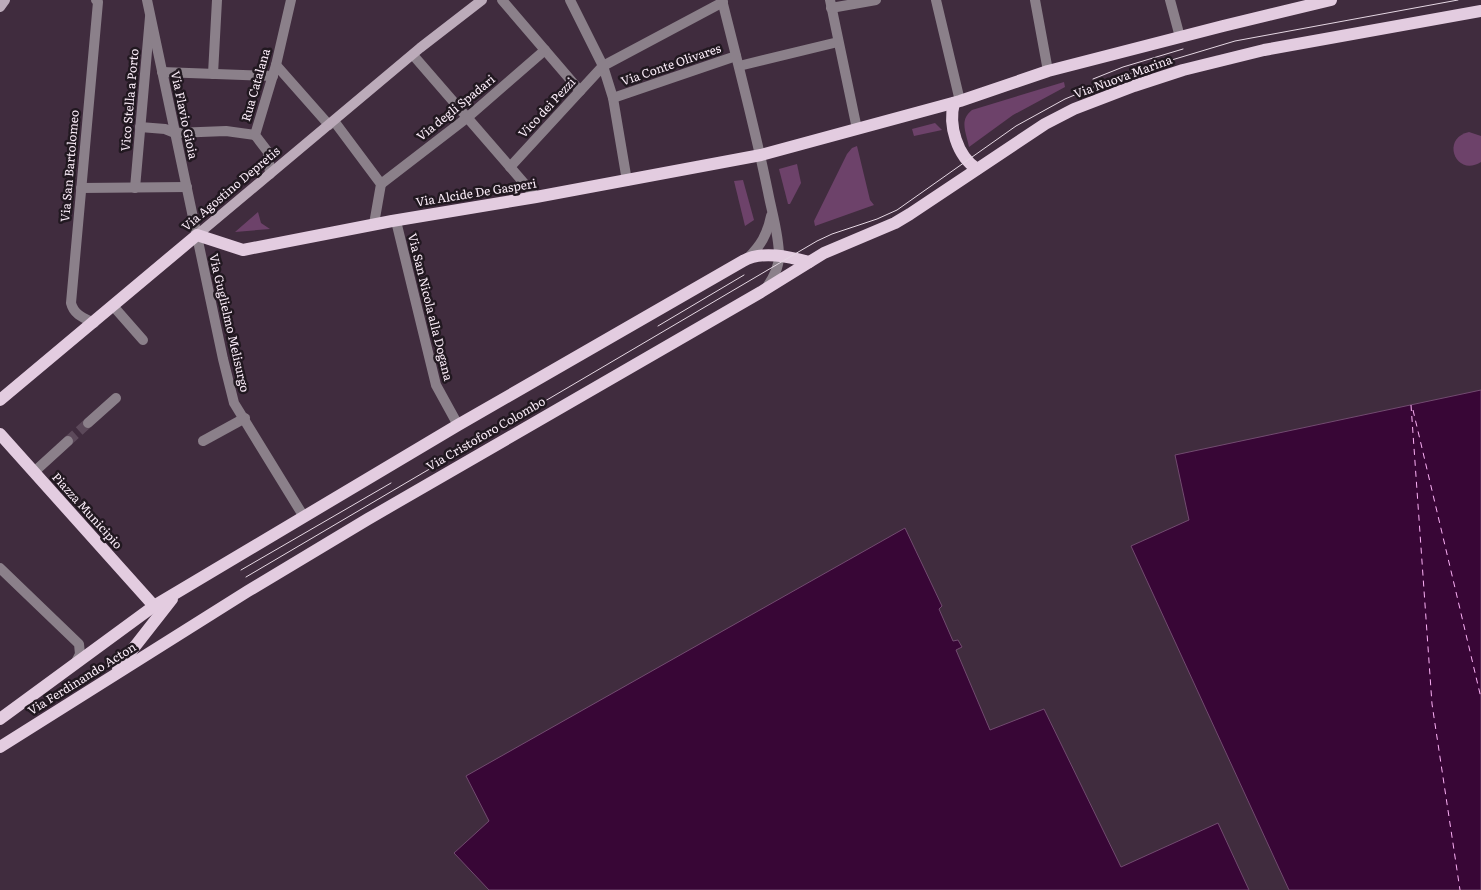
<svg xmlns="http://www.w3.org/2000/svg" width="1481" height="890" font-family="Literata,serif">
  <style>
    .green { fill: #6d426a }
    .water { fill: #380636; stroke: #724b70 }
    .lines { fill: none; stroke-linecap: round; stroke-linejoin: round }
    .ferry { stroke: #fcb1f6; stroke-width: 1; stroke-dasharray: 6 5; stroke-linecap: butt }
    .pedestrian-tunnel { stroke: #5c495a; stroke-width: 10; stroke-dasharray: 10 5; stroke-linecap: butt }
    .pedestrian { stroke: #8b808a; stroke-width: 10 }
    .minor { stroke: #8b808a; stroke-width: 10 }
    .tertiary { stroke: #8b808a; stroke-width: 10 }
    .secondary { stroke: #bcabba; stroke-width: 10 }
    .primary { stroke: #e3cce0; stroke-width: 12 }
    .tram { stroke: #e5d7e3; stroke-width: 1 }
    .labels { text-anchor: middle; stroke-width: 5; stroke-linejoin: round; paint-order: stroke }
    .street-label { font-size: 12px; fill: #fbedf9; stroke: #211820 }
  </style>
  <rect width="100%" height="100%" fill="#402c3e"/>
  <g class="green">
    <path d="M1064 82 1065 87 1013 115 969 147C966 132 959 120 972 110Z"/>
    <path d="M935 123 942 130 914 136 912 129Z"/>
    <path d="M1469 132 1481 136V162C1456 178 1440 138 1469 132Z"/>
    <path d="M857 146 870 200 874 205 815 226 814 221 847 154 852 148Z"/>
    <path d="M797 164 801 183 790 204H788L779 169Z"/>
    <path d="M743 180 754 220 745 226 734 181Z"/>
    <path d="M258 212 261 223 270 229 235 232Z"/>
  </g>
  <g class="water">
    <path d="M1481 390V890H1289L1131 546 1189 520 1175 455Z"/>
    <path d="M905 528 942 606 939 609 953 641 958 640 962 647 956 650 990 730 1044 709 1121 867 1218 823 1249 890H489L454 853 489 821 466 776Z"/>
  </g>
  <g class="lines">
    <g class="ferry">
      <path d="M1411 405 1432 704 1460 890"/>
      <path d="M1413 410 1481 698"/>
    </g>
    <path class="pedestrian-tunnel" d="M68 441 88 423"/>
    <g class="pedestrian">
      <path d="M936 0 960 101"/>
      <path d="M1170 0 1180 37"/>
      <path d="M140 127 165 129 175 133"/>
      <path d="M135 188 150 17"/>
      <path d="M114 307 143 340"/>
      <path d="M88 423 116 398"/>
      <path d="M203 441 245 418"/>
      <path d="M34 472 68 441"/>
    </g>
    <g class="minor">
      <path d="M147 0 223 359 234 403 304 517"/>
      <path d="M502 0 580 91"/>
      <path d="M570 0 603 66 613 98 627 181"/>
      <path d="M830 0 857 129"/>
      <path d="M831 8 876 0"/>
      <path d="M413 55 536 197"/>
      <path d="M276 65 329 125"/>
      <path d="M739 66 838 42"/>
      <path d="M162 72 273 76"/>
      <path d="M213 74 217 0"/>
      <path d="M613 98 736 56"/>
      <path d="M334 121 381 184 374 224"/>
      <path d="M175 133 226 131 255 135"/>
      <path d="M510 167 603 66 723 2"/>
      <path d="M270 174 268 152 255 135 276 65 291 0"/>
      <path d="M381 184 468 117 545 50"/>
      <path d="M81 188 187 187"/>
      <path d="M396 221 436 385 458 425"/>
      <path d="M94 323C84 318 74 315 71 303L98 2 96 0"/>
      <path d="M0 568 79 644 80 654 75 664"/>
    </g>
    <g class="tertiary">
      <path d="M722 0C738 64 755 128 768 192 772 213 779 235 779 256 779 268 773 278 767 287"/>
      <path d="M1035 0 1048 71"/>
      <path d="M748 258C761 245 767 235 771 216"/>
    </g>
    <g class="secondary">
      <path d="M0 7 5 0"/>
      <path d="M197 235 420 48 482 0"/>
    </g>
    <g class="primary">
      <path d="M954 103C948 125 957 156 977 169"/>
      <path d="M0 400 197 235 243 250 392 221 536 197 761 155 960 101 1048 71 1223 26 1331 0"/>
      <path d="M0 434 154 606"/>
      <path d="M118 668 172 599"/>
      <path d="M0 719 154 606 458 425 743 261C762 250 790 257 809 262"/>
      <path d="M0 747 248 591 368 519 761 292 824 253 895 223 910 214 1045 124 1074 109 1134 86 1183 70 1264 50 1481 11"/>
    </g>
    <g class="tram">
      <path d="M1093 79 1123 67 1183 49"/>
      <path d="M658 326 744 275"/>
      <path d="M241 570 391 483"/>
      <path d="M246 577 817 241 832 234 877 219 897 210 1016 126 1065 99 1108 81 1165 62 1235 41 1458 0"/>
    </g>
  </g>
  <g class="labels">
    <g class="street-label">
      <text transform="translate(671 65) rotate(-19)" y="4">Via Conte Olivares</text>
      <text transform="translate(1123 77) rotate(-20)" y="4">Via Nuova Marina</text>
      <text transform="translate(256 85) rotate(-74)" y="4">Rua Catalana</text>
      <text transform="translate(130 100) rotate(-85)" y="4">Vico Stella a Porto</text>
      <text transform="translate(456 108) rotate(-39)" y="4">Via degli Spadari</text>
      <text transform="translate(547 108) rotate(-47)" y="4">Vico dei Pezzi</text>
      <text transform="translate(184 115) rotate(78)" y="4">Via Flavio Gioia</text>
      <text transform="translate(70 166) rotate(-85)" y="4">Via San Bartolomeo</text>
      <text transform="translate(231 189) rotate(-40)" y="4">Via Agostino Depretis</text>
      <text transform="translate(476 193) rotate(-9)" y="4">Via Alcide De Gasperi</text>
      <text transform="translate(430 307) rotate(76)" y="4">Via San Nicola alla Dogana</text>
      <text transform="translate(229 323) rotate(77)" y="4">Via Guglielmo Melisurgo</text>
      <text transform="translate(486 434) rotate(-30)" y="4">Via Cristoforo Colombo</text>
      <text transform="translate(87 511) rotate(48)" y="4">Piazza Municipio</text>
      <text transform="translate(82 679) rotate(-32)" y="4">Via Ferdinando Acton</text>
    </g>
  </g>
</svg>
